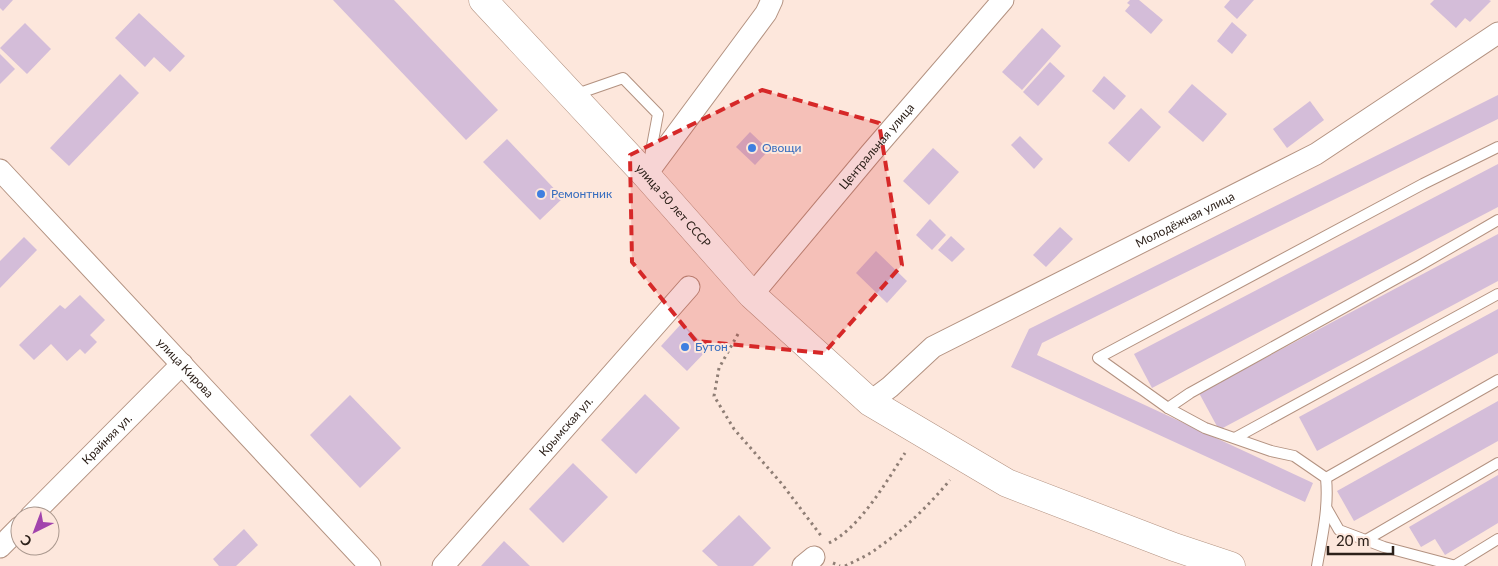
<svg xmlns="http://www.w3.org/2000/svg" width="1498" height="566" font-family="Lato,sans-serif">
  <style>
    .building { fill: #d4bdd9 }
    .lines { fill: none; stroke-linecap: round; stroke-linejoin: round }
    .service-casing { stroke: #b39281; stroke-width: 12 }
    .minor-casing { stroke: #b39281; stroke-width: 23 }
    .secondary-casing { stroke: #b39281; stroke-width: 29 }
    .path { stroke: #8f7e75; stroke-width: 3; stroke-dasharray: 2.5 4; stroke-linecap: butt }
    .service { stroke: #fff; stroke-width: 10 }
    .minor { stroke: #fff; stroke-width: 21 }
    .secondary { stroke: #fff; stroke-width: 28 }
    .marked { fill: #d62828; fill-opacity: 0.2; stroke: #d62828; stroke-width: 4; stroke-dasharray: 10 6; stroke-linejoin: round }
    .shop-dot { fill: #3f7fe0; stroke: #fde7dc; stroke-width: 2 }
    .labels { text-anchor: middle; stroke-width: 4; stroke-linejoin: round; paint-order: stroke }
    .street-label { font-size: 12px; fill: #2d211a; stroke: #fde7dc }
    .shop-label { font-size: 12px; fill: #366cbe; stroke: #fde7dc; text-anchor: start }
  </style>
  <rect width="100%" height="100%" fill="#fde7dc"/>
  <g class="building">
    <path d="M0 0H13L3 11 0 8Z"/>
    <path d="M333 0H394L498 110 466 140Z"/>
    <path d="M1130 0H1139L1163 20 1151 34 1125 11 1130 5 1127 3Z"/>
    <path d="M1230 0H1254L1237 19 1224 7Z"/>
    <path d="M1434 0H1489L1491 1 1470 22 1465 18 1456 28 1430 4Z"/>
    <path d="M139 13 185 56 170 72 154 57 145 67 115 38Z"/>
    <path d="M1232 22 1247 35 1232 54 1217 41Z"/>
    <path d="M25 23 51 49 27 74 0 48Z"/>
    <path d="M1042 28 1061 46 1022 90 1002 72Z"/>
    <path d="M0 54 15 69 0 84Z"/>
    <path d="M1050 62 1065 76 1038 106 1023 92Z"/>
    <path d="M120 74 139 93 69 166 50 148Z"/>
    <path d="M1104 76 1126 96 1114 110 1092 91Z"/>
    <path d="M1192 84 1227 114 1203 142 1168 112Z"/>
    <path d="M1498 95V119L1042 343 1037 355 1313 483 1305 502 1011 367 1029 329Z"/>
    <path d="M1310 101 1324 120 1287 148 1273 129Z"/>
    <path d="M1141 108 1161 127 1129 162 1108 143Z"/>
    <path d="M750 132 769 150 755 165 736 147Z"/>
    <path d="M1020 136 1043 159 1034 169 1011 145Z"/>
    <path d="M507 139 563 198 540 220 483 162Z"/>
    <path d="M933 148 959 172 929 205 903 181Z"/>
    <path d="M1498 164V207L1152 388 1134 354Z"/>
    <path d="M930 219 946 235 932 250 916 235Z"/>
    <path d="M1060 227 1073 239 1046 267 1033 255Z"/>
    <path d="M1498 234V281L1219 430 1199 393Z"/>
    <path d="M951 236 965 249 952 262 938 250Z"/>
    <path d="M24 237 37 250 0 288V261Z"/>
    <path d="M876 251 907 281 887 303 856 273Z"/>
    <path d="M80 295 105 320 90 335 97 342 85 354 80 349 67 361 51 344 34 360 19 345 60 305 65 309Z"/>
    <path d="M1498 309V353L1317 451 1299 417Z"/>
    <path d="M682 323 708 349 687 371 661 346Z"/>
    <path d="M645 394 680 428 636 474 601 440Z"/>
    <path d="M350 395 401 448 360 488 310 435Z"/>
    <path d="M1498 401V441L1354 521 1337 491Z"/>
    <path d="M573 463 608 497 563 543 529 509Z"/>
    <path d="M1498 475V523L1445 555 1435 539 1421 547 1409 527Z"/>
    <path d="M739 515 771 548 753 566H718L702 551Z"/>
    <path d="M244 529 258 545 236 566H219L213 559Z"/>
    <path d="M504 541 530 566H481Z"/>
  </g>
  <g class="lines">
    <g class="service-casing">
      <g id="service">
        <path d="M574 95 623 78 658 114 649 162"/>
        <path d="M1168 408 1190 393 1419 266 1498 220"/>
        <path d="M1235 438 1498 294"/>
        <path d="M1326 478 1498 380"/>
        <path d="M1327 509 1339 530 1384 547 1456 566"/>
        <path d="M1366 540 1498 463"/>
        <path d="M1317 566C1322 537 1329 508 1326 478L1294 456 1271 451 1205 428 1168 408 1098 358 1423 184 1498 147"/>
        <path d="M1454 566 1498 539"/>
      </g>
    </g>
    <g class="minor-casing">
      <g id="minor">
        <path id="s1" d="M0 170 370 566"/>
        <path d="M646 175 766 13 772 0"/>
        <path id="s2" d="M752 295 870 154 1003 0"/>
        <path id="s3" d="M870 402 890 387 933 347 1316 154 1498 33"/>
        <path id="s4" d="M31 516 182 364"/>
        <path d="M0 547 20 527"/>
        <path id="s5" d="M443 566 689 287"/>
        <path d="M803 566 814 557"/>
      </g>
    </g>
    <g class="secondary-casing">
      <g id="secondary">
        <path id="s6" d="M483 0 646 175 752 295 870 402 1007 483 1174 547 1231 566"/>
      </g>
    </g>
    <g class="path">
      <path d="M738 334 719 368 714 396 734 429 782 484 822 537"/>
      <path d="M829 543C860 528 886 482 905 453"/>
      <path d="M833 563 840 566"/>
      <path d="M845 566C857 560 869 555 879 547 906 528 929 505 950 480"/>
    </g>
    <use href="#service" class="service"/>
    <use href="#minor" class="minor"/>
    <use href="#secondary" class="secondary"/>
  </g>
  <path class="marked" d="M762 90 879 123 902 265 824 353 696 341 632 262 630 155Z"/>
  <g class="shop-dot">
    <circle cx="752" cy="148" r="5"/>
    <circle cx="541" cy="194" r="5"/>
    <circle cx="685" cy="347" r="5"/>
  </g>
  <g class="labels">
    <g class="street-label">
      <text dy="4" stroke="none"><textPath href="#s2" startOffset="194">Центральная улица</textPath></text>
      <text dy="4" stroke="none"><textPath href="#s6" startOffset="280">улица 50 лет СССР</textPath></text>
      <text dy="4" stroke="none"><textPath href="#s3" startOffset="366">Молодёжная улица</textPath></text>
      <text dy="4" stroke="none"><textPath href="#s1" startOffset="271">улица Кирова</textPath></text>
      <text dy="4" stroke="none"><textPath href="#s5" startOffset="186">Крымская ул.</textPath></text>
      <text dy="4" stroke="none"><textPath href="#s4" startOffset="108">Крайняя ул.</textPath></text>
    </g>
    <g class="shop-label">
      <text x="762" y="152">Овощи</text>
      <text x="551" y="198">Ремонтник</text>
      <text x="695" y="351">Бутон</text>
    </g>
  </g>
  <g transform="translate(35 531) rotate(222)"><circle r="24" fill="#fde7dc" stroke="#aa988e"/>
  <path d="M0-4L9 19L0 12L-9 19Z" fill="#a244ad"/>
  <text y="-8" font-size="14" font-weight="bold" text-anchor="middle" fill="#2d211a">С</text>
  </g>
  <path d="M1328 546v8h65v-8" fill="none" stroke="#2d211a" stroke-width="2.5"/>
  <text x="1336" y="546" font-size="15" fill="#2d211a" stroke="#fde7dc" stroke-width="4" paint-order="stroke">20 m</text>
</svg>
